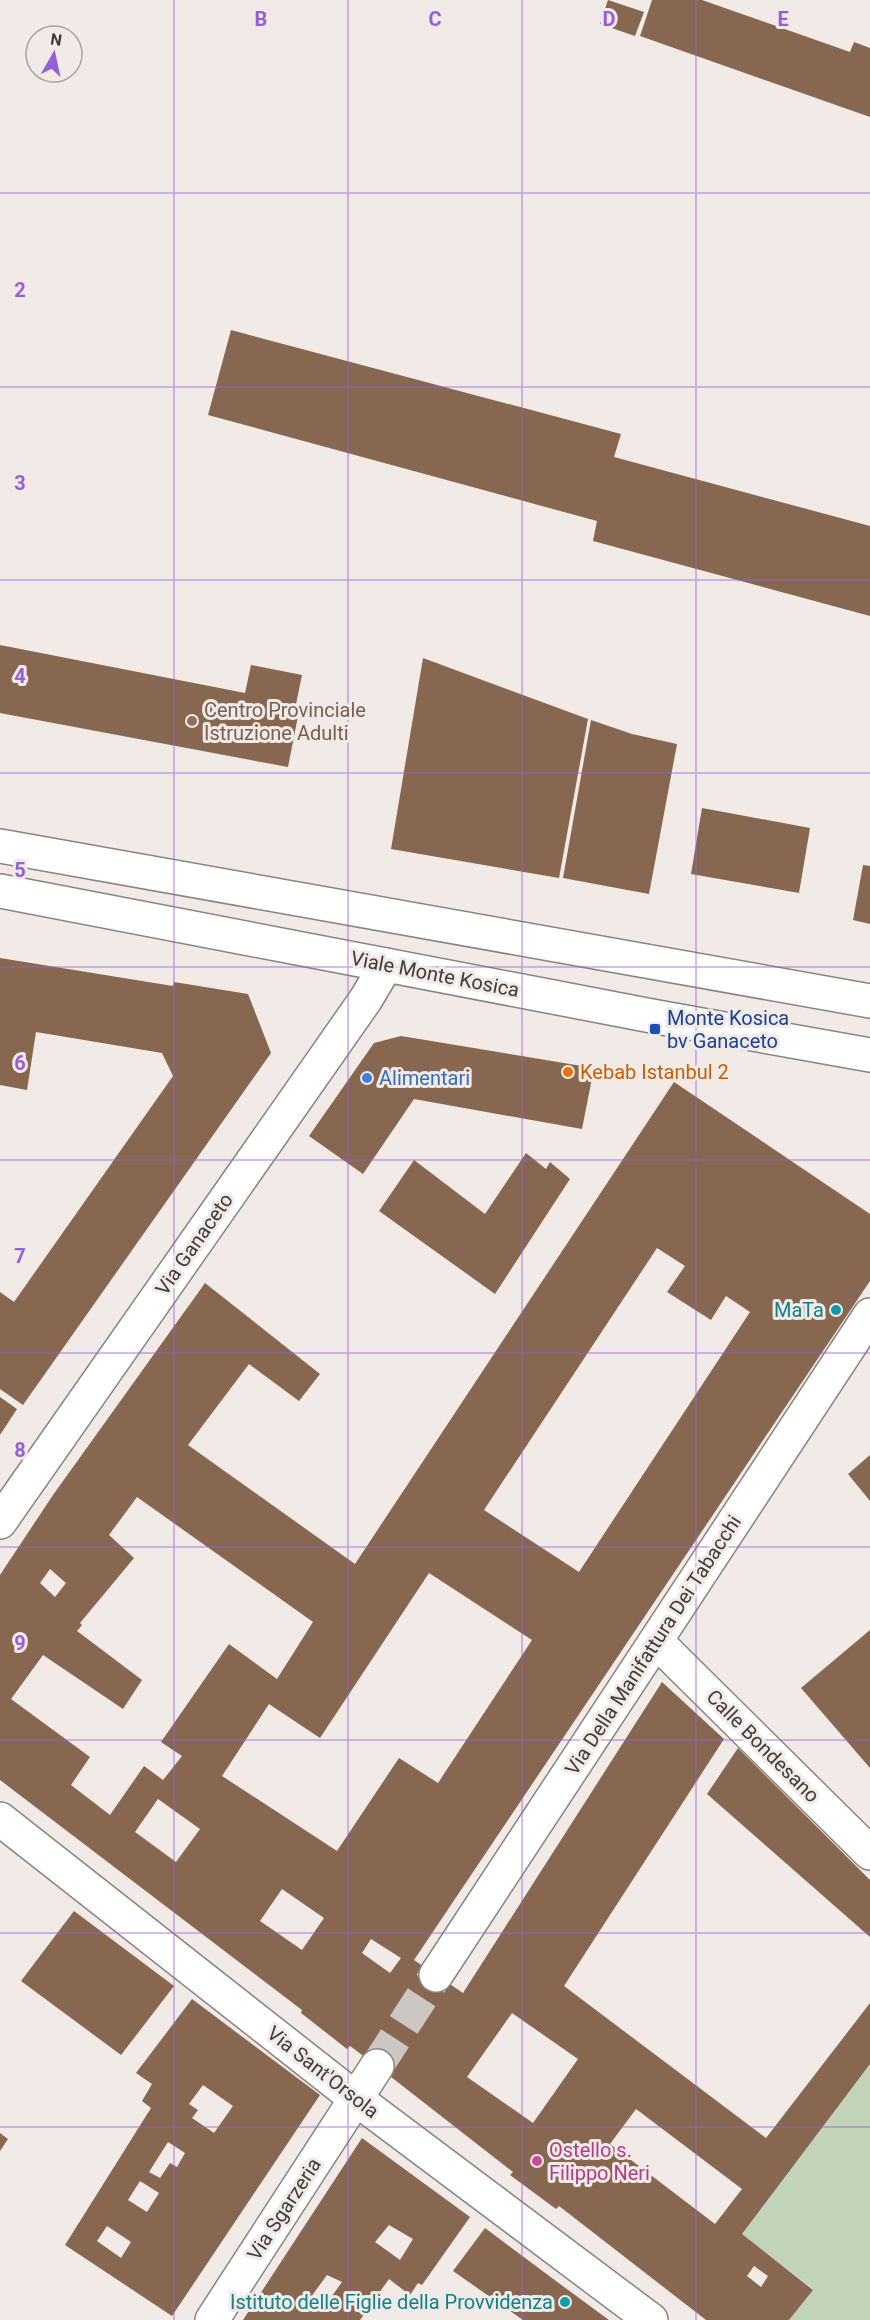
<svg xmlns="http://www.w3.org/2000/svg" width="870" height="2320" font-family="Roboto,sans-serif">
  <style>
    .green { fill: #c1d3b9 }
    .building { fill: #886751; fill-rule: evenodd }
    .lines { fill: none; stroke-linecap: round; stroke-linejoin: round }
    .minor-tunnel { stroke: #cdc7c4; stroke-width: 33; stroke-dasharray: 33 16; stroke-linecap: butt }
    .minor-casing { stroke: #898480; stroke-width: 36 }
    .minor { stroke: #fff; stroke-width: 33 }
    .grid { fill: none; stroke: #955fd8; stroke-width: 1.5; stroke-opacity: 0.55 }
    .education-dot { fill: #8d6e63; stroke: #f1eae6; stroke-width: 2 }
    .transit-dot { fill: #1a4fb4; stroke: #f1eae6; stroke-width: 2 }
    .food-dot { fill: #e8710a; stroke: #f1eae6; stroke-width: 2 }
    .shop-dot { fill: #3f7fe0; stroke: #f1eae6; stroke-width: 2 }
    .culture-dot { fill: #0f9aa8; stroke: #f1eae6; stroke-width: 2 }
    .hotel-dot { fill: #d1479c; stroke: #f1eae6; stroke-width: 2 }
    .labels { text-anchor: middle; stroke-width: 6; stroke-linejoin: round; paint-order: stroke }
    .education-label { font-size: 20px; fill: #785e54; stroke: #f1eae6; text-anchor: start }
    .street-label { font-size: 20px; fill: #3f3c3b; stroke: #f1eae6 }
    .transit-label { font-size: 20px; fill: #164399; stroke: #f1eae6; text-anchor: start }
    .food-label { font-size: 20px; fill: #c56008; stroke: #f1eae6; text-anchor: start }
    .shop-label { font-size: 20px; fill: #366cbe; stroke: #f1eae6; text-anchor: start }
    .culture-label { font-size: 20px; fill: #0d838f; stroke: #f1eae6; text-anchor: end }
    .hotel-label { font-size: 20px; fill: #b23c85; stroke: #f1eae6; text-anchor: start }
    .grid-label { font-size: 20px; text-anchor: middle; font-weight: bold; fill: #955fd8; stroke: #f1eae6; stroke-width: 6; stroke-linejoin: round; paint-order: stroke }
  </style>
  <rect width="100%" height="100%" fill="#f1eae6"/>
  <path class="green" d="M870 2064V2320H789L813 2289 742 2234Z"/>
  <g class="building">
    <path d="M608 0 644 12 635 36 600 24Z"/>
    <path d="M652 0H702L850 52 854 42 870 48V117L640 36Z"/>
    <path d="M231 330 621 434 614 457 870 526V616L593 541 597 521 208 415Z"/>
    <path d="M0 645 245 693 251 665 302 675 296 704 300 706 288 767 0 713Z"/>
    <path d="M423 658 588 719 559 878 391 849Z"/>
    <path d="M591 720 632 734 677 744 649 894 563 878Z"/>
    <path d="M702 808 810 828 799 893 691 874Z"/>
    <path d="M863 865 870 866V924L853 920Z"/>
    <path d="M0 958 173 986 174 982 248 994 271 1053 23 1405 0 1389V1292L14 1302 173 1076 162 1053 36 1032 27 1090 0 1085Z"/>
    <path d="M401 1036 594 1068 582 1129 414 1099 363 1174 309 1136 374 1043Z"/>
    <path d="M674 1082 870 1214V1281L414 1960 463 1993 662 1682 724 1739 564 1986 766 2138 870 2003V2064L742 2234 813 2290 789 2320H706L559 2206 556 2209 510 2175 513 2172 377 2066 350 2046 347 2049 301 2013 302 2010 0 1780V1575L53 1495 205 1283 320 1374 299 1401 249 1364 188 1445 355 1564ZM657 1248 685 1266 667 1292 711 1320 726 1296 750 1312 579 1572 484 1510ZM137 1497 313 1622 277 1679 229 1644 161 1742 182 1756 163 1780 144 1766 110 1815 71 1785 90 1757 11 1699 43 1655 123 1709 142 1680 77 1631 82 1625 80 1623 134 1558 109 1535ZM50 1569 66 1583 55 1597 40 1583ZM429 1573 532 1640 438 1783 399 1758 337 1851 222 1776 269 1704 320 1738ZM158 1799 200 1829 176 1862 135 1832ZM282 1889 324 1918 302 1950 260 1921ZM371 1939 401 1958 390 1973 362 1953ZM512 2013 578 2059 533 2123 467 2077ZM636 2109 742 2189 715 2224 610 2144ZM754 2266 768 2276 761 2287 747 2276Z"/>
    <path d="M526 1153 546 1169 550 1162 570 1179 495 1294 379 1211 414 1160 485 1214Z"/>
    <path d="M0 1397 17 1409 0 1435Z"/>
    <path d="M870 1455V1501L848 1474Z"/>
    <path d="M870 1630V1768L801 1688Z"/>
    <path d="M738 1748 870 1880V1937L707 1794Z"/>
    <path d="M74 1911 174 1986 121 2055 21 1981Z"/>
    <path d="M192 1999 320 2095 172 2316 65 2245 151 2108 142 2101 152 2084 136 2073ZM203 2085 233 2106 214 2133 192 2118 198 2110 189 2104ZM168 2142 185 2153 177 2167 170 2163 160 2178 149 2172ZM140 2181 159 2193 147 2212 128 2200ZM107 2226 131 2242 121 2258 97 2241Z"/>
    <path d="M0 2133 8 2139 0 2151Z"/>
    <path d="M362 2138 470 2217 422 2285 418 2283 410 2295 389 2279 360 2320H243ZM389 2225 413 2239 400 2260 375 2242ZM327 2275 342 2282 322 2310 308 2301Z"/>
    <path d="M485 2228 560 2284 609 2320H523L453 2271Z"/>
  </g>
  <g class="lines">
    <path class="minor-tunnel" d="M377 2066 436 1975"/>
    <g class="minor-casing">
      <g id="minor">
        <path d="M0 846 870 1001"/>
        <path d="M0 891 657 1017 870 1055"/>
        <path d="M0 1522 366 999 386 965"/>
        <path d="M656 1641 870 1853"/>
        <path d="M0 1819 355 2098 651 2320"/>
        <path d="M436 1975 870 1315"/>
        <path d="M212 2320 377 2066"/>
      </g>
    </g>
    <use href="#minor" class="minor"/>
  </g>
  <path class="grid" d="M174 0V2320M348 0V2320M522 0V2320M696 0V2320M0 193H870M0 387H870M0 580H870M0 773H870M0 967H870M0 1160H870M0 1353H870M0 1547H870M0 1740H870M0 1933H870M0 2127H870"/>
  <circle class="education-dot" cx="192" cy="721" r="6"/>
  <rect class="transit-dot" x="649" y="1023" width="12" height="12" rx="3"/>
  <circle class="food-dot" cx="568" cy="1072" r="6"/>
  <circle class="shop-dot" cx="367" cy="1078" r="6"/>
  <g class="culture-dot">
    <circle cx="836" cy="1310" r="6"/>
    <circle cx="565" cy="2302" r="6"/>
  </g>
  <circle class="hotel-dot" cx="537" cy="2161" r="6"/>
  <g class="labels">
    <g class="education-label">
      <text x="204" y="717">Centro Provinciale<tspan x="204" dy="23">Istruzione Adulti</tspan></text>
    </g>
    <g class="street-label">
      <text transform="translate(435 974) rotate(11)" y="7">Viale Monte Kosica</text>
      <text transform="translate(194 1244) rotate(-55)" y="7">Via Ganaceto</text>
      <text transform="translate(653 1645) rotate(-57)" y="7">Via Della Manifattura Dei Tabacchi</text>
      <text transform="translate(763 1746) rotate(45)" y="7">Calle Bondesano</text>
      <text transform="translate(323 2072) rotate(38)" y="7">Via Sant'Orsola</text>
      <text transform="translate(284 2209) rotate(-57)" y="7">Via Sgarzeria</text>
    </g>
    <g class="transit-label">
      <text x="667" y="1025">Monte Kosica<tspan x="667" dy="23">bv Ganaceto</tspan></text>
    </g>
    <g class="food-label">
      <text x="580" y="1079">Kebab Istanbul 2</text>
    </g>
    <g class="shop-label">
      <text x="379" y="1085">Alimentari</text>
    </g>
    <g class="culture-label">
      <text x="824" y="1317">MaTa</text>
      <text x="553" y="2309">Istituto delle Figlie della Provvidenza</text>
    </g>
    <g class="hotel-label">
      <text x="549" y="2157">Ostello s.<tspan x="549" dy="23">Filippo Neri</tspan></text>
    </g>
  </g>
  <g class="grid-label">
    <text x="261" y="26">B</text>
    <text x="435" y="26">C</text>
    <text x="609" y="26">D</text>
    <text x="783" y="26">E</text>
    <text x="20" y="297">2</text>
    <text x="20" y="490">3</text>
    <text x="20" y="683">4</text>
    <text x="20" y="877">5</text>
    <text x="20" y="1070">6</text>
    <text x="20" y="1263">7</text>
    <text x="20" y="1457">8</text>
    <text x="20" y="1650">9</text>
  </g>
  <g transform="translate(54 54) rotate(9)"><circle r="28" fill="#f1eae6" stroke="#aaa4a2" stroke-width="1.5"/>
  <path d="M0-4.5L10 22L0 15L-10 22Z" fill="#955fd8"/>
  <text y="-9" font-size="16" font-weight="bold" text-anchor="middle" fill="#3f3c3b">N</text>
  </g>
</svg>
